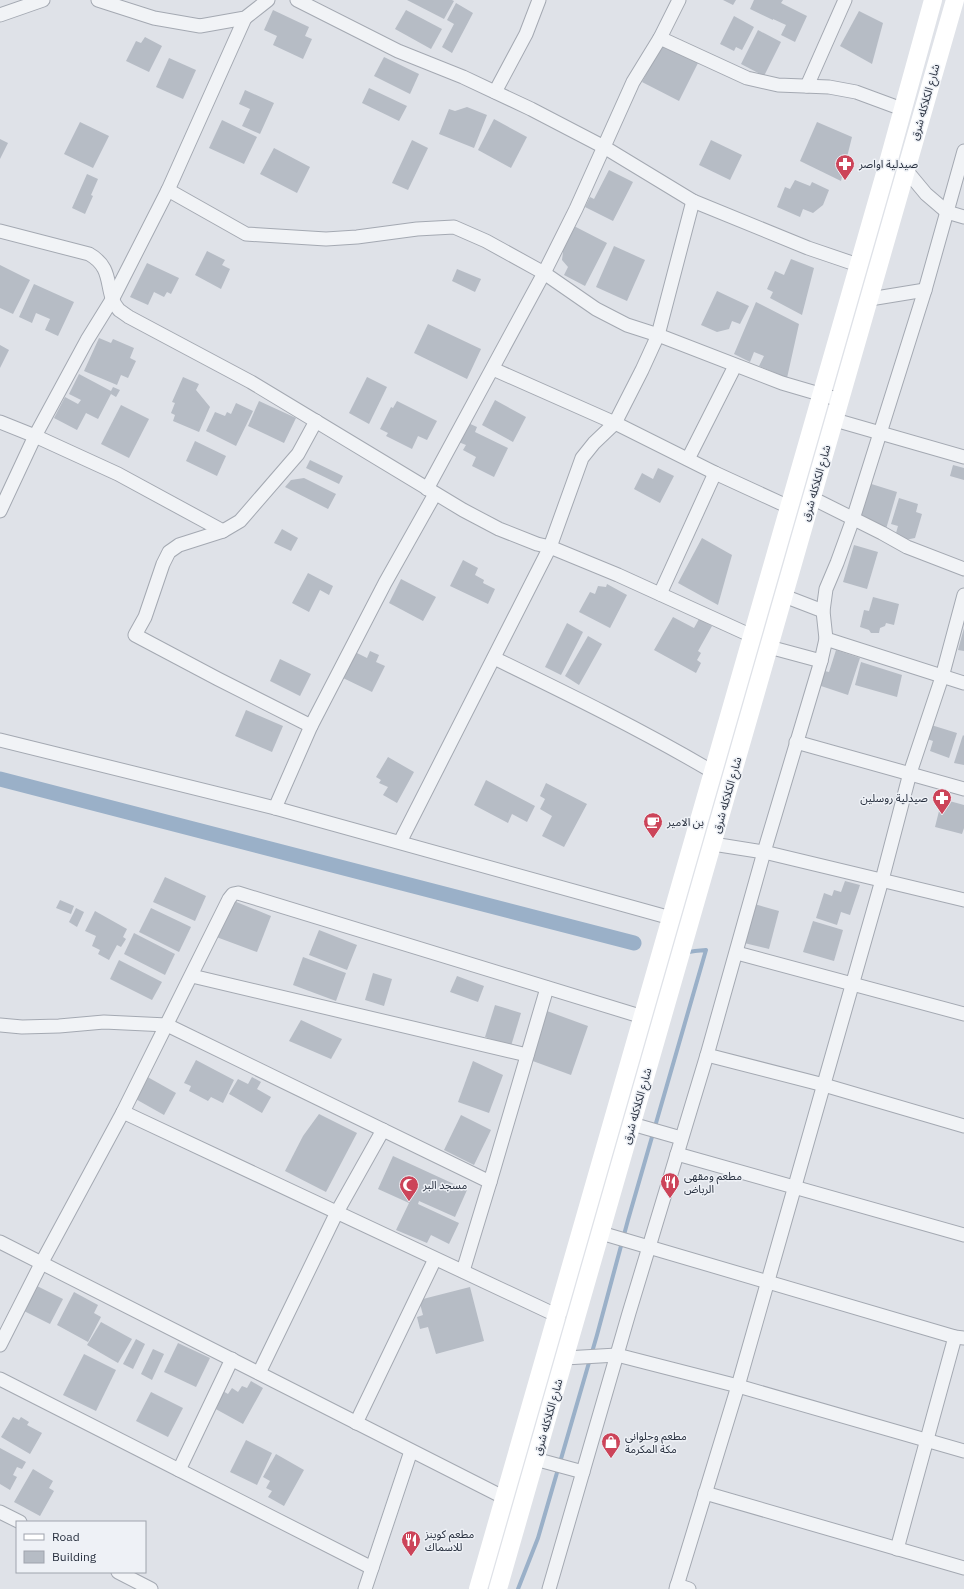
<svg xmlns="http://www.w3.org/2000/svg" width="964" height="1589" font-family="'IBM Plex Sans','Noto Sans Arabic',sans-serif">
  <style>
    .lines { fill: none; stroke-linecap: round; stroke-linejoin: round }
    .stream { stroke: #9ab0c8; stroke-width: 4 }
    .canal { stroke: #9ab0c8; stroke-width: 15 }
    .building { fill: #b6bcc5 }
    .street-casing { stroke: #a4a9b2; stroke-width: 15 }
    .street { stroke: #f1f3f6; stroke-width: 13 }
    .secondary { stroke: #fff; stroke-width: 18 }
    .labels { text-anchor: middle; stroke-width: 3; stroke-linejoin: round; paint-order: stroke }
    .street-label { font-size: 11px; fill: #28303f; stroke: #eef1f6 }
    .poi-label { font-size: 11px; fill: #28303f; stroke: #eef1f6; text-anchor: start }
  </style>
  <rect width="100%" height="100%" fill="#dfe2e8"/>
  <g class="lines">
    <path class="stream" d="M518 1589 538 1538 597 1335 628 1220 706 950 695 951 689 952"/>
    <path class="canal" d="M0 779 634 943"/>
  </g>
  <g class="building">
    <path d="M407 0H452L454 1 444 19Z"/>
    <path d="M723 0H736L733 5Z"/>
    <path d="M754 0H783L781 3 807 16 795 42 781 35 786 25 773 19V20L750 9Z"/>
    <path d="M456 3 473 13 452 53 442 47 454 24 447 20Z"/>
    <path d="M273 10 309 27 305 36 312 39 303 59 273 45 277 36 264 30Z"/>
    <path d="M406 10 442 29 431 49 395 29Z"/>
    <path d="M859 11 883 23 872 64 840 46Z"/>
    <path d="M734 16 754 27 742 50 736 47 734 51 720 44Z"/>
    <path d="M758 30 781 42 764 76 741 64Z"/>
    <path d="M145 37 162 46 149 72 126 61 136 41 141 43Z"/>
    <path d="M663 43 699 61 679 101 642 82Z"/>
    <path d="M384 57 419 74 410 94 374 76Z"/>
    <path d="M169 58 196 70 183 99 156 87Z"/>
    <path d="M369 88 407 106 399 121 362 103Z"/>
    <path d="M245 90 274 103 260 134 242 126 250 109 239 104Z"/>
    <path d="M467 107 487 115 474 148 439 134 449 109 455 111Z"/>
    <path d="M494 119 527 137 511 168 478 150Z"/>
    <path d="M222 120 257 137 244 164 209 148Z"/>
    <path d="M80 122 109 136 93 168 64 154Z"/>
    <path d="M817 122 852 137 841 181 800 161Z"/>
    <path d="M0 139 8 143 0 159Z"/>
    <path d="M412 140 428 148 408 190 392 183Z"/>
    <path d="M711 140 742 155 730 180 699 165Z"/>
    <path d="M274 148 310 167 297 193 260 174Z"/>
    <path d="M609 170 633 182 613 221 585 207 590 197 594 199Z"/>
    <path d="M87 174 98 179 91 195 93 196 85 214 72 208Z"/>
    <path d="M795 180 810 186 812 182 829 190 823 205 813 213 803 209 800 217 777 207 785 187 790 189Z"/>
    <path d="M572 225 607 243 585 286 564 275 568 267 562 260 563 252 559 250Z"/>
    <path d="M614 246 645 260 627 301 596 287Z"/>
    <path d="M207 251 225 260 222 265 230 269 221 289 195 275Z"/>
    <path d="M791 259 814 268 802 315 770 298 773 292 767 289 775 271 784 275Z"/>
    <path d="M147 263 179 278 171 294 167 292 164 297 154 292 148 305 130 297Z"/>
    <path d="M0 265 30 280 13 314 0 308Z"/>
    <path d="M457 269 481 279 475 292 452 281Z"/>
    <path d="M34 284 74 302 58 336 45 330 50 319 36 313 32 323 19 317Z"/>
    <path d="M717 291 749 306 740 324 732 321 729 329 717 332 701 325Z"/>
    <path d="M756 302 799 324 787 378 759 366 764 356 754 352 750 362 734 354Z"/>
    <path d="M428 324 481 349 467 379 414 353Z"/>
    <path d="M99 338 111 343 113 339 134 348 130 358 136 361 128 378 121 375 117 385 84 371Z"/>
    <path d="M0 345 9 350 0 368Z"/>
    <path d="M79 374 111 391 113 387 120 390 116 397 111 394 98 419 86 413 77 430 54 418 65 397 78 404 81 400 69 394Z"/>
    <path d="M183 377 199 384 196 390 210 407 199 432 173 421 175 415 171 413 175 403 172 402Z"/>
    <path d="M367 377 387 387 369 424 349 413Z"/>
    <path d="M495 400 526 417 513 442 482 425Z"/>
    <path d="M259 401 296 418 284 443 248 426Z"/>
    <path d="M397 401 437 421 427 440 418 436 412 449 386 436 388 433 380 429 391 407 393 408Z"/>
    <path d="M236 403 253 411 236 446 206 431 215 412 225 416 227 412 231 414Z"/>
    <path d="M121 405 149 419 129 458 101 444Z"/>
    <path d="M466 422 477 427 475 432 508 448 494 477 472 466 476 457 463 450 466 445 456 441Z"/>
    <path d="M195 441 226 456 217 476 186 461Z"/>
    <path d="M310 460 343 476 339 484 306 468Z"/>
    <path d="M953 465 964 468V480L950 476Z"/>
    <path d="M658 468 674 476 660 503 634 489 642 473 653 479Z"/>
    <path d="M304 478 336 494 328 509 285 487 291 480Z"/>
    <path d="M865 482 897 492 886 529 854 519Z"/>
    <path d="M899 498 918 504 916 512 922 514 915 538 905 540 896 533 898 526 891 524Z"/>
    <path d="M282 529 298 538 291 551 274 543Z"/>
    <path d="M702 538 732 555 718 605 678 583Z"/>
    <path d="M854 545 878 552 867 589 843 582Z"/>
    <path d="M463 560 478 568 475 575 484 580 483 583 495 589 488 604 450 586Z"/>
    <path d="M308 573 333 586 329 595 320 590 309 612 292 603Z"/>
    <path d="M401 579 436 597 423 621 389 603Z"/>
    <path d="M607 584 627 595 610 628 579 612 590 592 595 594 598 586 606 587Z"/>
    <path d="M873 597 899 604 894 625 886 623 885 626 880 628 879 633H871L869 630 860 627 864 610 869 611Z"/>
    <path d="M673 617 694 628 699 619 712 626 698 651 701 653 697 660 701 663 696 673 654 650Z"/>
    <path d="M567 623 583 632 561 675 545 667Z"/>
    <path d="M964 628V651L958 650Z"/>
    <path d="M588 636 602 644 579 685 565 676Z"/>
    <path d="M836 650 860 658 848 695 815 684 820 670 829 672Z"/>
    <path d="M353 651 367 658 370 651 379 655 376 662 385 666 372 692 341 677Z"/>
    <path d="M280 659 311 674 300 696 270 681Z"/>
    <path d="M861 662 902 675 897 697 855 685Z"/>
    <path d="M246 710 283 726 272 752 235 736Z"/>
    <path d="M928 724 957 733 949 758 930 751 933 741 924 738Z"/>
    <path d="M963 735 964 736V765L954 763Z"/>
    <path d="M388 757 414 772 397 803 383 795 388 787 379 783 381 780 376 777Z"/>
    <path d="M486 780 535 806 527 822 512 814 508 823 474 805Z"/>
    <path d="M546 783 587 804 564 847 542 836 552 816 540 809 545 799 540 796Z"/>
    <path d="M942 799 964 805V828L962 834 935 827Z"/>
    <path d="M165 877 206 896 195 921 153 902Z"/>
    <path d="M845 881 860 885 850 915 841 912 837 925 816 918 824 893 832 896 834 890 841 892Z"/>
    <path d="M229 899 271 916 257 952 211 935Z"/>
    <path d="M60 900 74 906 71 914 56 908Z"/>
    <path d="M751 903 779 911 769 949 740 942Z"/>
    <path d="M76 908 84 912 77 927 69 922Z"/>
    <path d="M151 908 191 927 179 952 139 932Z"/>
    <path d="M95 911 127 929 123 937 126 939 121 947 117 945 109 960 98 954 100 950 92 946 96 936 85 931Z"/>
    <path d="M813 921 843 930 834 961 803 952Z"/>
    <path d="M319 930 357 945 347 970 309 955Z"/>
    <path d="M134 933 175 954 165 975 124 954Z"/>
    <path d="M303 957 346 973 336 1001 293 985Z"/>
    <path d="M119 960 162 982 152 1000 110 979Z"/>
    <path d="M373 973 392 979 384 1006 365 1000Z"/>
    <path d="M457 976 484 986 478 1002 450 992Z"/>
    <path d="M495 1005 521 1013 511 1046 485 1037Z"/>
    <path d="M547 1011 588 1026 571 1075 530 1060Z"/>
    <path d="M301 1020 342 1039 331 1059 289 1041Z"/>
    <path d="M196 1060 234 1080 223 1103 211 1097 208 1101 189 1091 191 1086 184 1083Z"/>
    <path d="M473 1061 503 1075 489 1113 458 1102Z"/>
    <path d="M144 1075 176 1093 164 1115 132 1097Z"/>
    <path d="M252 1077 261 1082 257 1089 271 1097 262 1113 229 1094 238 1079 248 1084Z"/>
    <path d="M319 1114 357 1133 326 1192 285 1171 303 1136Z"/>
    <path d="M461 1115 491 1130 474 1165 444 1150Z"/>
    <path d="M393 1156 467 1190 455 1217 419 1201 418 1204 459 1223 449 1244 431 1235 427 1243 396 1230 409 1203 378 1189Z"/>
    <path d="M33 1284 63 1299 50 1324 20 1309Z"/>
    <path d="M470 1287 484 1341 436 1354 428 1327 420 1329 417 1317 423 1315 419 1300Z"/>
    <path d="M74 1292 98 1305 94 1313 101 1317 88 1342 57 1325Z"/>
    <path d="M101 1322 132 1339 118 1363 87 1345Z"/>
    <path d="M136 1339 145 1344 133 1369 123 1364Z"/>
    <path d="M178 1343 210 1358 196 1387 164 1372Z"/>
    <path d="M153 1349 164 1354 152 1380 141 1374Z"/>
    <path d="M84 1354 116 1370 96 1411 63 1395Z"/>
    <path d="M251 1381 263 1388 243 1424 212 1407 221 1390 228 1394 232 1388 238 1392 242 1386 247 1388Z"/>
    <path d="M151 1392 183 1408 168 1437 136 1421Z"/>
    <path d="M13 1417 19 1420 21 1417 29 1422 27 1425 42 1433 30 1454 1 1437Z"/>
    <path d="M246 1440 272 1453 257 1485 230 1472Z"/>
    <path d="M0 1448 26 1462 22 1469 17 1467 13 1475 17 1477 10 1490 0 1484Z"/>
    <path d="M276 1454 304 1470 284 1506 268 1497 272 1491 266 1488 270 1481 263 1477Z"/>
    <path d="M33 1469 53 1481 49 1488 54 1491 40 1516 14 1502Z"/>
  </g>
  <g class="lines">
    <g class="street-casing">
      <g id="street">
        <path d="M98 0 154 18 200 26 245 18 268 0"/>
        <path d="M297 0 398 51 463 77 531 109 604 147 693 201 808 248 858 265"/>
        <path d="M0 15 43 0"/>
        <path d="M660 38 747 78 778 85 829 87 856 92 902 109"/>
        <path d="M807 86 845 0"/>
        <path d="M495 92 526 34 539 0"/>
        <path d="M906 170 926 194 947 212 964 217"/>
        <path d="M168 190 246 234 326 239 357 237 417 229 454 227 486 241 544 273 596 309 627 325 658 335 782 383 840 400"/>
        <path d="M0 231 89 254C116 269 103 292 119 310 122 312 126 315 129 317L251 382 463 510 499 529 537 544 550 547 618 575 752 636"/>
        <path d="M870 299 925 290"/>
        <path d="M493 369 615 423 715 473 789 507"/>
        <path d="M835 420 964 457"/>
        <path d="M0 422 35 436 118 474 223 531"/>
        <path d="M688 459 735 366"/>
        <path d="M427 489 544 273 576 209 633 82 660 38 679 0"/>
        <path d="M812 498 882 533 907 547 964 569"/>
        <path d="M0 511 35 436 87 340 113 298 168 190 245 18"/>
        <path d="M660 594 715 473"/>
        <path d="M784 596 823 611"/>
        <path d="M826 639 964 683"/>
        <path d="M769 647 821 661"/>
        <path d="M494 658C568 694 642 730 713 772"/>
        <path d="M311 726 218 679 135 635 145 617 163 564 169 552 179 545 223 531 240 521 298 454 316 421"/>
        <path d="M0 740 275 808 671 918"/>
        <path d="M796 742 964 789"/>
        <path d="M275 808 311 726 385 583 435 494"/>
        <path d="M400 842 550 547 582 458 594 443 615 423 642 370 658 335 693 201"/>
        <path d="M713 844 764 852 964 900"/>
        <path d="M737 953 964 1014"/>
        <path d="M192 976 527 1055"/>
        <path d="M0 1025 22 1027 59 1026 104 1022 167 1025 490 1182"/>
        <path d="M707 1055 824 1085 964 1126"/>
        <path d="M123 1112 558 1316"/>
        <path d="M632 1124 681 1138"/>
        <path d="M677 1154 964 1235"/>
        <path d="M601 1233 955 1337 964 1338"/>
        <path d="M0 1242 505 1498"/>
        <path d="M463 1271 490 1182 547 988"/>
        <path d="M0 1345 42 1262 123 1112 229 899 233 894 238 893 643 1017"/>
        <path d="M565 1358 617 1355 738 1386 964 1451"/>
        <path d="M259 1373 337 1212 383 1130"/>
        <path d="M0 1379 372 1568 365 1589"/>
        <path d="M356 1423 435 1259"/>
        <path d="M535 1459 583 1472"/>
        <path d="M179 1470 232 1359"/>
        <path d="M705 1493 964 1568"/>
        <path d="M0 1512 20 1522"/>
        <path d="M897 1549 955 1337"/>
        <path d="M372 1568 411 1451"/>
        <path d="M118 1572 151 1589"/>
        <path d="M677 1585 689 1589"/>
        <path d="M549 1589 629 1313 707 1055 764 852 821 661 826 639 823 611 826 589 837 563 853 519 925 290 964 151"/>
        <path d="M676 1589 738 1386 882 880 910 773 942 677 964 595"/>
      </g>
    </g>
    <use href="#street" class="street"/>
    <g class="secondary">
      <path d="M478 1589 886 170 933 0"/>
      <path d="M498 1589 955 0"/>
    </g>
  </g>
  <defs>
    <g id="pharmacy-pin" transform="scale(1)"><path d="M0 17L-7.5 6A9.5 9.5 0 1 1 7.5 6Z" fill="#cc4459" stroke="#eef1f6"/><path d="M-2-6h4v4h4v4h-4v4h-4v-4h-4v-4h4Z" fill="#fff"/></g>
    <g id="cafe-pin" transform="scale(1)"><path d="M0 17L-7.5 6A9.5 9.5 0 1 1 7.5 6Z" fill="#cc4459" stroke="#eef1f6"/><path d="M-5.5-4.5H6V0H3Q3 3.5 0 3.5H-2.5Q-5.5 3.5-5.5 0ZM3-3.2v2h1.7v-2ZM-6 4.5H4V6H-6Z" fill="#fff"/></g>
    <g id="restaurant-pin" transform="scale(1)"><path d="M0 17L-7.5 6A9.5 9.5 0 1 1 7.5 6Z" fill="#cc4459" stroke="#eef1f6"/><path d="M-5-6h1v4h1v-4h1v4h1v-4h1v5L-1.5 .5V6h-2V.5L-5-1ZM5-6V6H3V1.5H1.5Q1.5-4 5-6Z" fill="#fff"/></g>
    <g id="mosque-pin" transform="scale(1)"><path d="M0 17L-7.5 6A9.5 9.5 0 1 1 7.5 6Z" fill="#cc4459" stroke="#eef1f6"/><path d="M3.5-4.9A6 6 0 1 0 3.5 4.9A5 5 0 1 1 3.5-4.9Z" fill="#fff"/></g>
    <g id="shop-pin" transform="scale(1)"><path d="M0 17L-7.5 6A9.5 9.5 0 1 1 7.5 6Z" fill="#cc4459" stroke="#eef1f6"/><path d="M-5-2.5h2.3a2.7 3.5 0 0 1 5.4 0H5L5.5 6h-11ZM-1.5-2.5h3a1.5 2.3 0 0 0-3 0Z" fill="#fff"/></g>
  </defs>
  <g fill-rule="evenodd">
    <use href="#pharmacy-pin" x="845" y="164"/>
    <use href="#pharmacy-pin" x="942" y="798"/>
    <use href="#cafe-pin" x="653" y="822"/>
    <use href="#restaurant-pin" x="670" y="1182"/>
    <use href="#mosque-pin" x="409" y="1185"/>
    <use href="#shop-pin" x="611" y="1442"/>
    <use href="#restaurant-pin" x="411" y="1540"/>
  </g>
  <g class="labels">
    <g class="street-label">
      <text transform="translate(925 102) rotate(-74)" y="4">شارع الكلاكله شرق</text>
      <text transform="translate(816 483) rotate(-74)" y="4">شارع الكلاكله شرق</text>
      <text transform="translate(727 795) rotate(-74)" y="4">شارع الكلاكله شرق</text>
      <text transform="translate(637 1106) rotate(-74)" y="4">شارع الكلاكله شرق</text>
      <text transform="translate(548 1417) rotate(-74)" y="4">شارع الكلاكله شرق</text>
    </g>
    <g class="poi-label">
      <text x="859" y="168">صيدلية اواصر</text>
      <text x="928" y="802" text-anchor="end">صيدلية روسلين</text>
      <text x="667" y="826">بن الامير</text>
      <text x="684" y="1180">مطعم ومقهى<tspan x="684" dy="13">الرباض</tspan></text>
      <text x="423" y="1189">مسجد البر</text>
      <text x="625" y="1440">مطعم وحلواني<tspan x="625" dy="13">مكة المكرمة</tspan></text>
      <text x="425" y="1538">مطعم كوينز<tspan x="425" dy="13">للاسماك</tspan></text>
    </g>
  </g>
  <rect x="16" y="1521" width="130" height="52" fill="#eef1f6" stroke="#9fa4ad"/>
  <rect x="24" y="1534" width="20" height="6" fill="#ffffff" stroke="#9fa4ad"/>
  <text x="52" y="1541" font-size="12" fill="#28303f">Road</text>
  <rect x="24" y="1551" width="20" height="12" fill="#b6bcc5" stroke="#9fa4ad"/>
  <text x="52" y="1561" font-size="12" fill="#28303f">Building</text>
</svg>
